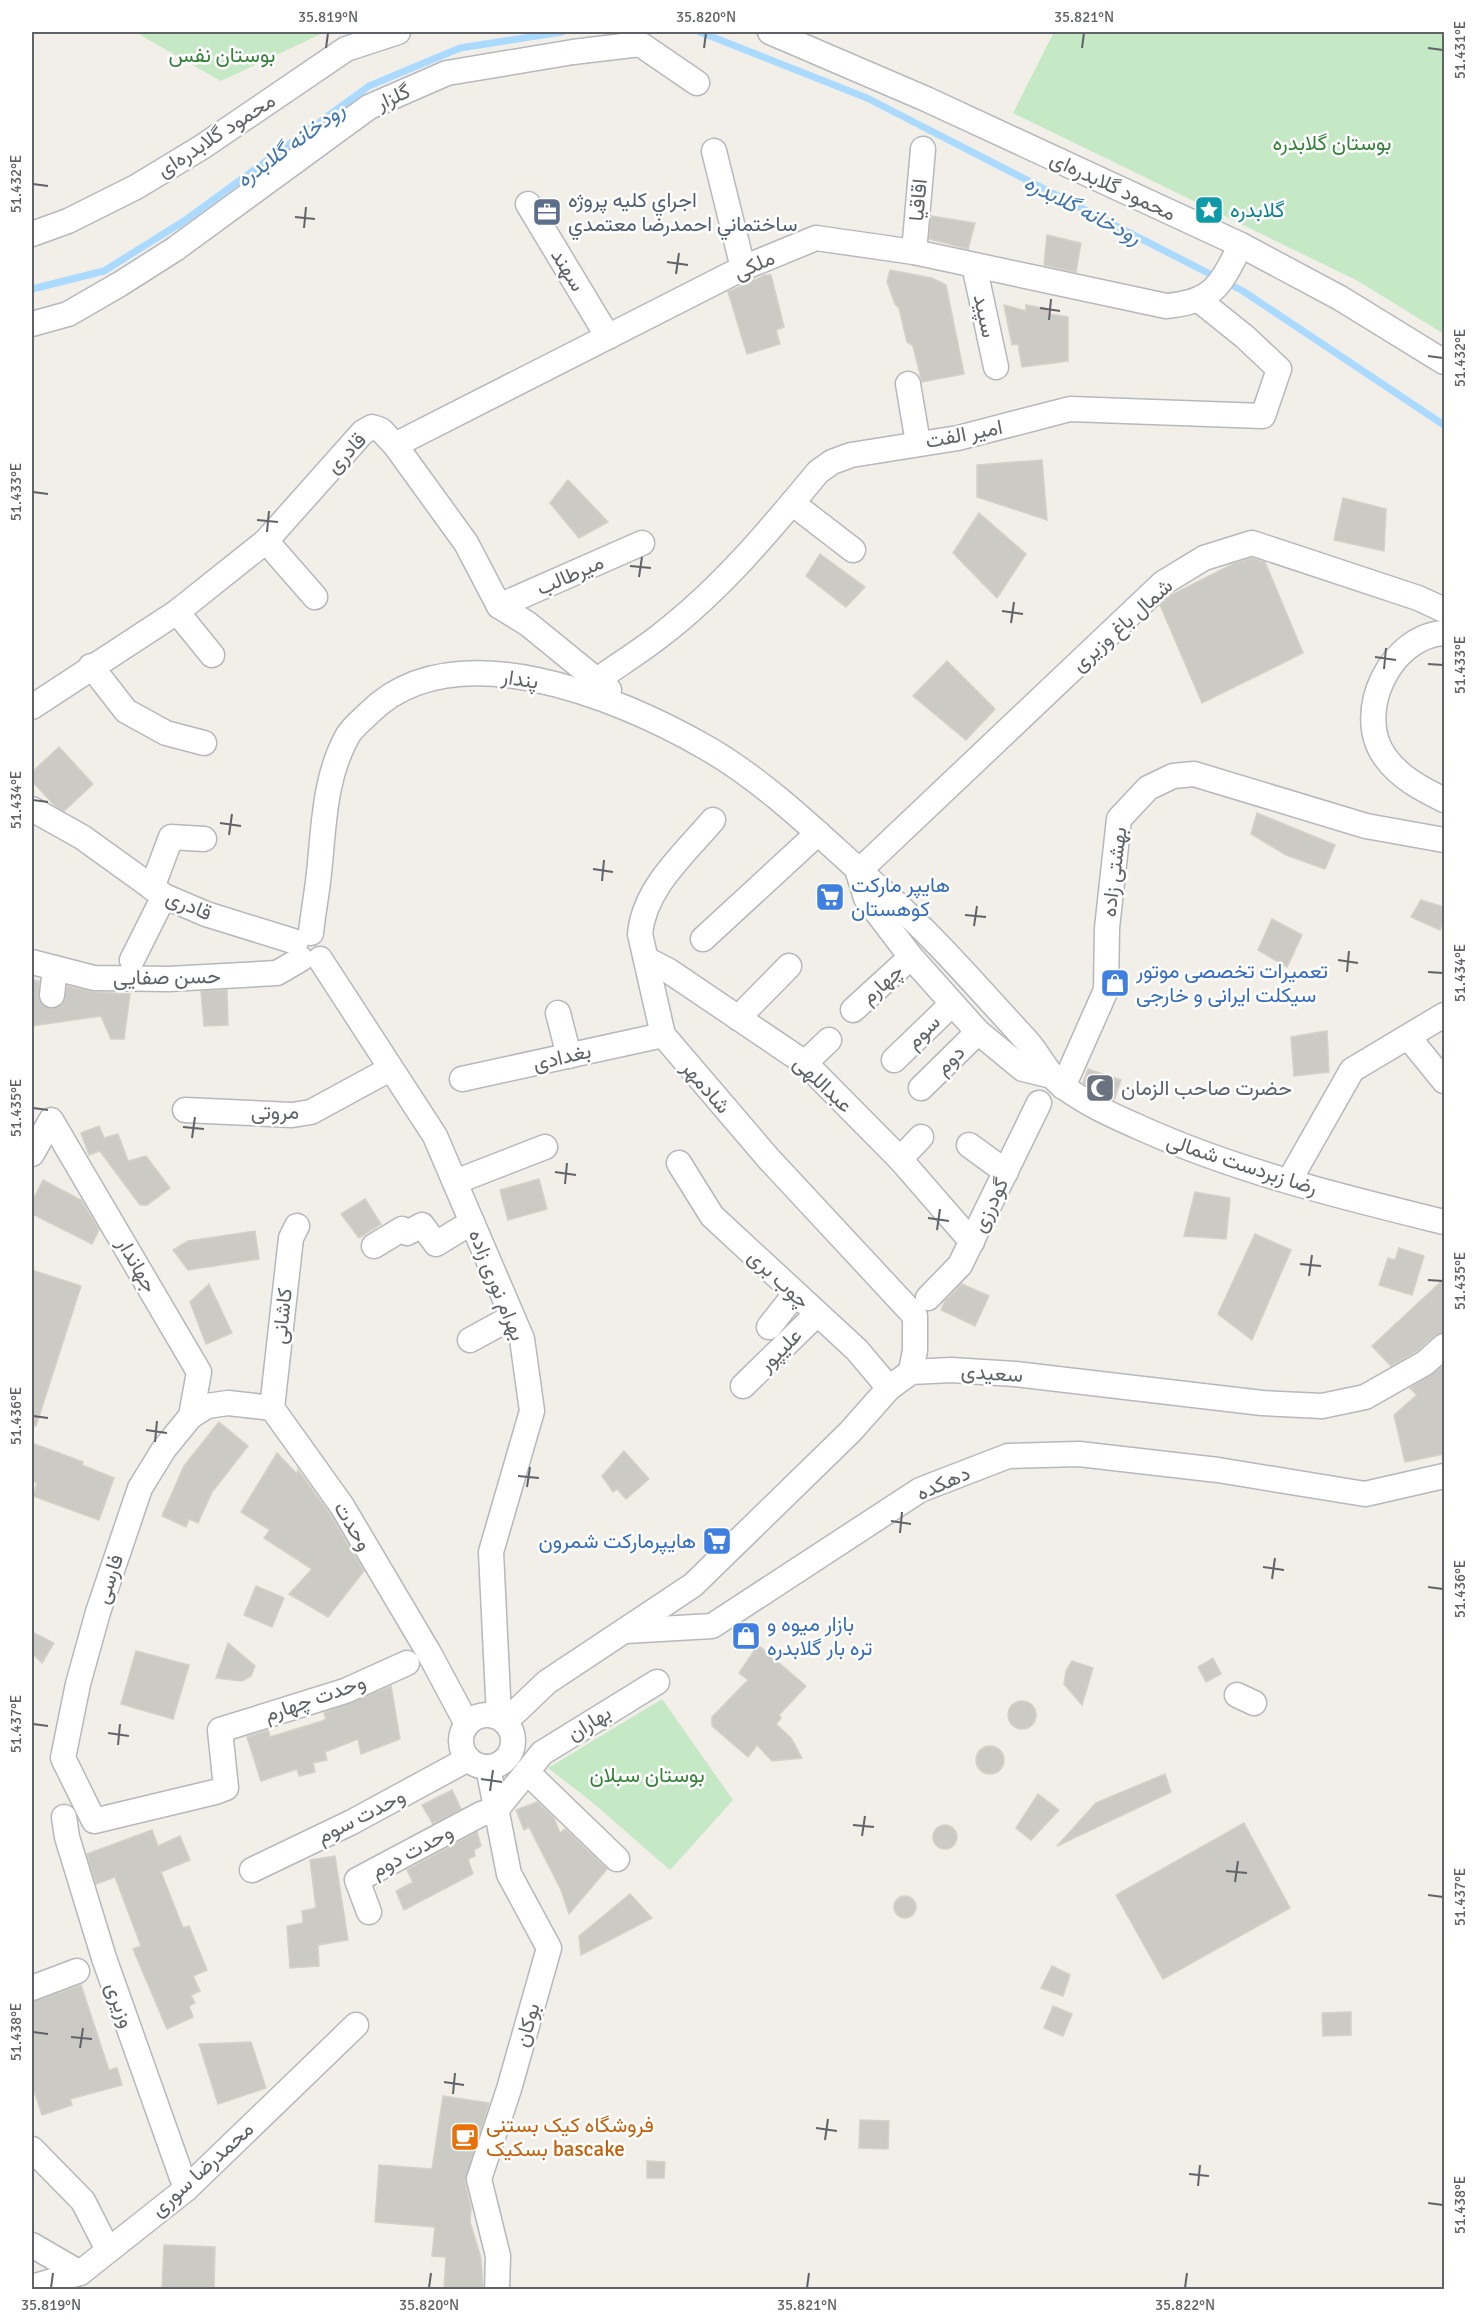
<svg xmlns="http://www.w3.org/2000/svg" width="1476" height="2321" font-family="Signika,Vazirmatn,sans-serif">
  <style>
    .green { fill: #c5e8c5 }
    .lines { fill: none; stroke-linecap: round; stroke-linejoin: round }
    .stream { stroke: #aadaff; stroke-width: 7 }
    .building { fill: #cccac5; stroke: #d6d1c6; stroke-width: 1.5 }
    .street-casing { stroke: #b5b8bc; stroke-width: 27 }
    .street { stroke: #fff; stroke-width: 24 }
    .ticks { fill: none; stroke: #5f6368; stroke-width: 2 }
    .labels { text-anchor: middle; stroke-width: 5; stroke-linejoin: round; paint-order: stroke }
    .park-label { font-size: 21px; fill: #348238; stroke: #fff }
    .street-label { font-size: 21px; fill: #5f6368; stroke: #fff }
    .service-label { font-size: 21px; fill: #4e5e75; stroke: #fff; text-anchor: start }
    .culture-label { font-size: 21px; fill: #0d838f; stroke: #fff; text-anchor: start }
    .shop-label { font-size: 21px; fill: #366cbe; stroke: #fff; text-anchor: start }
    .worship-label { font-size: 21px; fill: #5b616d; stroke: #fff; text-anchor: start }
    .food-label { font-size: 21px; fill: #c56008; stroke: #fff; text-anchor: start }
    .water-label { font-size: 22px; font-style: italic; fill: #4174aa; stroke: #fff }
    .neatline { fill: none; stroke: #5f6368; stroke-width: 2 }
    .ticks-label { font-size: 15px; text-anchor: middle; fill: #5f6368 }
  </style>
  <rect width="100%" height="100%" fill="#f1efe8"/>
  <g class="green">
    <path d="M135 32H325L221 81Z"/>
    <path d="M1054 32H1444V334L1358 281 1013 113Z"/>
    <path d="M662 1699 733 1800 670 1870 592 1802 548 1768Z"/>
  </g>
  <g class="lines">
    <g class="stream">
      <path d="M700 32 867 98 1243 291 1444 425"/>
      <path d="M32 289 104 271 184 221 369 86 460 48 562 32"/>
    </g>
  </g>
  <g class="building">
    <path d="M931 216 975 223 968 249 929 239Z"/>
    <path d="M1047 235 1081 243 1076 272 1044 265Z"/>
    <path d="M890 270 932 278 946 285 964 374 922 382 913 346 907 342 899 308 895 304 887 282Z"/>
    <path d="M765 275H771L784 327 776 330 780 344 747 354 728 292Z"/>
    <path d="M1004 305 1026 311V305L1048 309 1049 314 1068 317V361L1022 367 1018 344 1012 345Z"/>
    <path d="M1042 460 1047 520 977 497V465Z"/>
    <path d="M568 480 608 522 579 538 550 503Z"/>
    <path d="M1343 498 1386 509 1384 551 1334 540Z"/>
    <path d="M979 513 1026 554 997 598 953 553Z"/>
    <path d="M820 554 865 587 846 607 806 576Z"/>
    <path d="M1252 558 1265 562 1303 653 1202 703 1160 605 1171 595 1233 564Z"/>
    <path d="M947 661 995 709 966 740 913 696Z"/>
    <path d="M59 747 93 784 64 811 54 805 32 781V772Z"/>
    <path d="M1257 813 1335 845 1325 869 1286 855 1251 834Z"/>
    <path d="M1421 900 1444 907V921L1440 930 1411 917Z"/>
    <path d="M1272 919 1302 935 1287 967 1258 950Z"/>
    <path d="M32 980 39 981V1000L50 1009 63 1004 67 986 94 992 130 994 124 1039H111L101 1016 32 1026Z"/>
    <path d="M227 990 228 1025 204 1026 201 991Z"/>
    <path d="M1327 1031 1329 1072 1294 1076 1291 1037Z"/>
    <path d="M1088 1069 1121 1080 1114 1100 1083 1083Z"/>
    <path d="M99 1126 104 1138 118 1134 128 1161 146 1156 170 1188 147 1205H140L100 1151 89 1155 81 1133Z"/>
    <path d="M539 1179 547 1209 508 1220 500 1190Z"/>
    <path d="M43 1180 81 1200 99 1230 92 1244 32 1214V1202Z"/>
    <path d="M1195 1192 1230 1198 1226 1239 1184 1236Z"/>
    <path d="M365 1199 381 1224 359 1238 341 1214Z"/>
    <path d="M255 1231 259 1259 188 1270 173 1250 188 1241Z"/>
    <path d="M1255 1234 1291 1250 1252 1340 1218 1314Z"/>
    <path d="M1399 1248 1424 1256 1412 1295 1379 1285 1388 1258 1395 1260Z"/>
    <path d="M32 1270 81 1286 36 1426 32 1425Z"/>
    <path d="M1444 1279V1332L1435 1335 1417 1351 1391 1366 1372 1346Z"/>
    <path d="M209 1284 232 1333 206 1344 190 1302Z"/>
    <path d="M962 1284 989 1296 975 1326 941 1310 945 1301Z"/>
    <path d="M1444 1365V1454L1405 1462 1394 1415 1417 1395 1410 1388Z"/>
    <path d="M219 1422 248 1446 212 1492 198 1523 189 1519 186 1527 162 1516 184 1466Z"/>
    <path d="M32 1443 83 1462 82 1465 114 1478 99 1520 33 1496 37 1483 32 1481Z"/>
    <path d="M624 1451 649 1479 626 1499 617 1489 613 1492 602 1476Z"/>
    <path d="M277 1453 297 1474 298 1470 330 1514 364 1571 328 1617 289 1594 312 1569 264 1538 270 1530 241 1512Z"/>
    <path d="M256 1586 284 1598 272 1627 244 1615Z"/>
    <path d="M32 1632 54 1643 42 1663 32 1653Z"/>
    <path d="M228 1643 255 1666 251 1676 242 1681 216 1678Z"/>
    <path d="M758 1645 806 1686 779 1715 781 1718 776 1724 791 1738 802 1758 772 1761 757 1745 748 1757 712 1726V1717L748 1680 739 1673Z"/>
    <path d="M136 1651 189 1665 173 1719 121 1704Z"/>
    <path d="M1213 1658 1221 1674 1206 1682 1198 1667Z"/>
    <path d="M1072 1661 1093 1668 1082 1705 1064 1684 1066 1671Z"/>
    <path d="M391 1686 400 1739 361 1754 358 1739 325 1752 327 1760 313 1763 315 1772 299 1776 297 1769 261 1781 247 1737 268 1730 270 1737 322 1721 326 1719 324 1713Z"/>
    <circle cx="1022" cy="1715" r="14"/>
    <circle cx="990" cy="1760" r="14"/>
    <path d="M1165 1774 1171 1792 1057 1846 1096 1803Z"/>
    <path d="M452 1790 461 1809 433 1824 422 1805Z"/>
    <path d="M1038 1794 1059 1810 1031 1840 1016 1828Z"/>
    <path d="M537 1802 554 1818 560 1833 565 1829 607 1869 569 1914 561 1890 529 1827 524 1830 516 1810Z"/>
    <path d="M1244 1823 1290 1908 1163 1979 1116 1895Z"/>
    <circle cx="945" cy="1837" r="12"/>
    <path d="M152 1830 158 1846 180 1836 190 1860 161 1872 183 1928 189 1926 207 1970 193 1976 200 1991 191 1995 195 2003 189 2006 193 2017 167 2029 133 1949 141 1946 115 1877 96 1884 87 1854Z"/>
    <path d="M477 1832 481 1846 474 1850 475 1856 468 1859 473 1874 404 1910 396 1891 413 1882 407 1870Z"/>
    <path d="M335 1856 348 1940 318 1945 319 1966 290 1968 287 1926 303 1923 302 1911 316 1908 310 1860Z"/>
    <path d="M630 1894 652 1918 581 1955 579 1936Z"/>
    <circle cx="905" cy="1907" r="11"/>
    <path d="M1052 1966 1070 1975 1063 1996 1041 1988Z"/>
    <path d="M81 1985 109 2070 117 2068 122 2085 70 2099 72 2105 42 2115 32 2085V2002Z"/>
    <path d="M1053 2006 1072 2014 1063 2036 1044 2028Z"/>
    <path d="M1351 2012V2035L1323 2036 1322 2013Z"/>
    <path d="M251 2042 266 2088 218 2104 199 2044Z"/>
    <path d="M443 2096 489 2103 465 2182 471 2208 470 2222 481 2258 483 2289H444L446 2257 432 2256 435 2227 375 2222 379 2165 432 2169Z"/>
    <path d="M860 2120 889 2121 888 2149 859 2148Z"/>
    <path d="M647 2161 665 2162 664 2178H647Z"/>
    <path d="M164 2245 215 2247 214 2289H162Z"/>
  </g>
  <g class="lines">
    <g class="street-casing">
      <g id="street">
        <path d="M770 32 926 99 1241 245 1340 298 1444 362"/>
        <path d="M714 151 743 268"/>
        <path d="M528 204 608 337"/>
        <path d="M32 234 68 221 136 187 202 147 346 49 398 32"/>
        <path d="M914 252 923 149"/>
        <path d="M974 265 996 367"/>
        <path d="M32 324 68 314 120 284 175 249 369 107 447 73 573 52 640 44 697 83"/>
        <path d="M908 384 918 443"/>
        <path d="M395 445 743 268 816 238 914 252 1166 306C1214 302 1220 285 1241 245"/>
        <path d="M792 503 853 550"/>
        <path d="M266 541 315 597"/>
        <path d="M499 606 642 543"/>
        <path d="M177 612 212 655"/>
        <path d="M1444 633C1391 636 1353 712 1385 757 1400 778 1422 789 1444 800"/>
        <path d="M91 666 126 711 166 733 204 743"/>
        <path d="M597 680C618 665 641 651 661 635 721 589 770 530 818 472L832 462 851 455 958 438 1070 409 1263 416 1279 369 1245 337 1199 300"/>
        <path d="M32 707 177 612 266 541 363 432 372 427 381 430 395 445 466 543 499 606 528 624 609 690"/>
        <path d="M32 809 82 837 164 896 206 914 296 942"/>
        <path d="M713 820C685 853 644 888 640 934L663 1035 768 1158 915 1316V1350L911 1372"/>
        <path d="M858 872 1163 583 1204 558 1252 543 1418 598 1444 610"/>
        <path d="M858 872 866 898 911 957 978 1032 1023 1069 1052 1076"/>
        <path d="M152 888 171 837 204 839"/>
        <path d="M311 933C313 913 317 893 319 873 324 826 324 777 348 735 353 727 362 720 369 713 453 629 618 697 705 747 770 784 824 840 880 889 932 934 979 989 1026 1040 1040 1055 1047 1075 1064 1087 1088 1105 1116 1117 1143 1129 1239 1172 1343 1197 1444 1222"/>
        <path d="M703 939 818 833"/>
        <path d="M320 959 435 1136 522 1339 532 1411 491 1552 499 1717"/>
        <path d="M646 959 669 971 805 1063 900 1159 972 1242"/>
        <path d="M132 960 164 896"/>
        <path d="M32 962 94 978 169 979 277 973 301 959"/>
        <path d="M52 995 55 968"/>
        <path d="M853 1010 911 957"/>
        <path d="M558 1013 569 1056"/>
        <path d="M738 1018 789 966"/>
        <path d="M1409 1038 1444 1081"/>
        <path d="M894 1060 952 1004"/>
        <path d="M805 1063 829 1040"/>
        <path d="M462 1079 663 1035"/>
        <path d="M1063 1087 1106 990 1107 928 1119 819 1148 788 1173 776 1194 774 1366 826 1444 840"/>
        <path d="M921 1088 978 1032"/>
        <path d="M185 1110 292 1115 311 1112 390 1069"/>
        <path d="M969 1145 1006 1172"/>
        <path d="M32 1154 51 1120 199 1372 191 1416"/>
        <path d="M900 1159 921 1137"/>
        <path d="M679 1163 712 1216 857 1350 889 1388"/>
        <path d="M1289 1181 1352 1070 1444 1015"/>
        <path d="M455 1182 545 1147"/>
        <path d="M374 1246 402 1229 407 1233 422 1225 436 1244 472 1222"/>
        <path d="M928 1298 960 1265 1039 1103"/>
        <path d="M769 1327 795 1294"/>
        <path d="M470 1340 512 1317"/>
        <path d="M743 1386 817 1314"/>
        <path d="M272 1408 291 1238 297 1226"/>
        <path d="M625 1631 712 1626 920 1490 1008 1456 1079 1454 1218 1470 1365 1494 1444 1476"/>
        <path d="M407 1663 345 1691 220 1730 226 1788 215 1792 94 1821 63 1758 78 1684 98 1612 140 1488 164 1449 191 1416 207 1406 228 1403 272 1408 342 1506 429 1653 467 1724"/>
        <path d="M1237 1695 1254 1703"/>
        <circle cx="487" cy="1741" r="26"/>
        <path d="M505 1722 547 1682 693 1585 850 1432 889 1388 911 1372 951 1370 1015 1374 1262 1403 1322 1406 1365 1397 1425 1363 1444 1346"/>
        <path d="M488 1767 509 1874 549 1948 509 2089 479 2179 498 2256 497 2290"/>
        <path d="M527 1772 617 1859"/>
        <path d="M64 1817 67 1837 104 1958 186 2189"/>
        <path d="M252 1870 352 1822 468 1759"/>
        <path d="M369 1912 357 1880 481 1814 497 1809 542 1753 657 1682"/>
        <path d="M32 1988 77 1971"/>
        <path d="M32 2149 83 2201 108 2250"/>
        <path d="M32 2245 80 2273"/>
        <path d="M32 2287 80 2273 186 2189 356 2025"/>
      </g>
    </g>
    <use href="#street" class="street"/>
  </g>
  <path class="ticks" d="M326 48 328 33M704 48 706 33M1082 48 1084 33M1428 48 1443 50M33 184 48 186M295 217 315 219M304 228 306 207M667 262 688 265M676 274 679 253M1040 308 1060 311M1049 320 1051 299M1428 356 1443 358M33 492 48 494M257 520 278 522M267 532 269 511M630 566 651 568M639 577 642 557M1002 611 1023 614M1011 623 1014 602M1375 657 1396 660M1428 664 1443 665M1384 669 1386 648M33 800 48 802M220 823 241 826M229 835 232 814M593 869 613 872M602 881 604 860M965 915 986 917M974 926 977 906M1338 960 1358 963M1347 972 1349 951M1428 972 1443 973M33 1108 48 1110M183 1127 204 1129M192 1138 195 1117M555 1172 576 1175M565 1184 567 1163M928 1218 949 1221M937 1230 940 1209M1300 1264 1321 1266M1309 1276 1312 1255M1428 1280 1443 1281M33 1416 48 1418M146 1430 167 1433M155 1442 157 1421M518 1476 539 1478M527 1487 530 1467M891 1521 911 1524M900 1533 902 1512M1263 1567 1284 1570M1272 1579 1275 1558M1428 1587 1443 1589M33 1724 48 1726M108 1733 129 1736M118 1745 120 1724M481 1779 502 1782M490 1791 493 1770M853 1825 874 1827M862 1836 865 1816M1226 1871 1247 1873M1235 1882 1238 1861M1428 1895 1443 1897M33 2032 48 2034M71 2037 92 2039M80 2048 83 2028M444 2082 464 2085M453 2094 455 2073M816 2128 837 2131M825 2140 828 2119M1189 2174 1209 2176M1198 2186 1200 2165M1428 2203 1443 2205M51 2288 53 2273M429 2288 431 2273M807 2288 809 2273M1185 2288 1187 2273"/>
  <defs>
    <g id="sight-square" transform="scale(1.5)"><rect x="-9" y="-9" width="18" height="18" rx="4" fill="#0f9aa8" stroke="#fff"/><path d="M0-6L1.8-2.2L6-1.7L2.9 1.2L3.7 5.4L0 3.3L-3.7 5.4L-2.9 1.2L-6-1.7L-1.8-2.2Z" fill="#fff"/></g>
    <g id="office-square" transform="scale(1.5)"><rect x="-9" y="-9" width="18" height="18" rx="4" fill="#5c6f8a" stroke="#fff"/><path d="M-6-3h4V-5.5h4V-3h4V5H-6ZM-1-4.5V-3h2v-1.5ZM-6 0V1H6V0Z" fill="#fff"/></g>
    <g id="supermarket-square" transform="scale(1.5)"><rect x="-9" y="-9" width="18" height="18" rx="4" fill="#3f7fe0" stroke="#fff"/><path d="M-6-5.5h2.5l.6 2H6L4.5 2H-2.5L-4.4-4H-6ZM-1.5 3.2a1.3 1.3 0 1 0 .1 0ZM3 3.2a1.3 1.3 0 1 0 .1 0Z" fill="#fff"/></g>
    <g id="shop-square" transform="scale(1.5)"><rect x="-9" y="-9" width="18" height="18" rx="4" fill="#3f7fe0" stroke="#fff"/><path d="M-5-2.5h2.3a2.7 3.5 0 0 1 5.4 0H5L5.5 6h-11ZM-1.5-2.5h3a1.5 2.3 0 0 0-3 0Z" fill="#fff"/></g>
    <g id="mosque-square" transform="scale(1.5)"><rect x="-9" y="-9" width="18" height="18" rx="4" fill="#6b7280" stroke="#fff"/><path d="M3.5-4.9A6 6 0 1 0 3.5 4.9A5 5 0 1 1 3.5-4.9Z" fill="#fff"/></g>
    <g id="cafe-square" transform="scale(1.5)"><rect x="-9" y="-9" width="18" height="18" rx="4" fill="#e8710a" stroke="#fff"/><path d="M-5.5-4.5H6V0H3Q3 3.5 0 3.5H-2.5Q-5.5 3.5-5.5 0ZM3-3.2v2h1.7v-2ZM-6 4.5H4V6H-6Z" fill="#fff"/></g>
  </defs>
  <g fill-rule="evenodd">
    <use href="#sight-square" x="1209" y="210"/>
    <use href="#office-square" x="547" y="212"/>
    <use href="#supermarket-square" x="830" y="897"/>
    <use href="#shop-square" x="1115" y="983"/>
    <use href="#mosque-square" x="1100" y="1088"/>
    <use href="#supermarket-square" x="717" y="1541"/>
    <use href="#shop-square" x="746" y="1636"/>
    <use href="#cafe-square" x="465" y="2137"/>
  </g>
  <g class="labels">
    <g class="park-label">
      <text x="222" y="62">بوستان نفس</text>
      <text x="1332" y="150">بوستان گلابدره</text>
      <text x="647" y="1782">بوستان سبلان</text>
    </g>
    <g class="street-label">
      <text transform="translate(393 97) rotate(-24)" y="7">گلزار</text>
      <text transform="translate(216 135) rotate(-33)" y="7">محمود گلابدره‌ای</text>
      <text transform="translate(1113 186) rotate(25)" y="7">محمود گلابدره‌ای</text>
      <text transform="translate(918 200) rotate(-85)" y="7">اقاقیا</text>
      <text transform="translate(754 265) rotate(-24)" y="7">ملکی</text>
      <text transform="translate(568 270) rotate(59)" y="7">سهند</text>
      <text transform="translate(985 316) rotate(78)" y="7">سپید</text>
      <text transform="translate(964 434) rotate(-11)" y="7">امیر الفت</text>
      <text transform="translate(346 453) rotate(-46)" y="7">قادری</text>
      <text transform="translate(570 575) rotate(-24)" y="7">میرطالب</text>
      <text transform="translate(1122 625) rotate(-42)" y="7">شمال باغ وزیری</text>
      <text transform="translate(520 679) rotate(9)" y="7">پندار</text>
      <text transform="translate(1114 872) rotate(-83)" y="7">بهشتی زاده</text>
      <text transform="translate(189 905) rotate(23)" y="7">قادری</text>
      <text transform="translate(167 977) rotate(-1)" y="7">حسن صفایی</text>
      <text transform="translate(882 984) rotate(-42)" y="7">چهارم</text>
      <text transform="translate(923 1032) rotate(-45)" y="7">سوم</text>
      <text transform="translate(562 1057) rotate(-13)" y="7">بغدادی</text>
      <text transform="translate(950 1060) rotate(-45)" y="7">دوم</text>
      <text transform="translate(823 1084) rotate(43)" y="7">عبداللهی</text>
      <text transform="translate(706 1087) rotate(49)" y="7">شادمهر</text>
      <text x="275" y="1119">مروتی</text>
      <text transform="translate(1242 1164) rotate(18)" y="7">رضا زبردست شمالی</text>
      <text transform="translate(990 1205) rotate(-64)" y="7">گودرزی</text>
      <text transform="translate(137 1265) rotate(60)" y="7">جهاندار</text>
      <text transform="translate(779 1279) rotate(43)" y="7">چوب بری</text>
      <text transform="translate(497 1285) rotate(68)" y="7">بهرام نوری زاده</text>
      <text transform="translate(282 1316) rotate(-84)" y="7">کاشانی</text>
      <text transform="translate(780 1350) rotate(-45)" y="7">علیپور</text>
      <text transform="translate(992 1373) rotate(4)" y="7">سعیدی</text>
      <text transform="translate(943 1483) rotate(-24)" y="7">دهکده</text>
      <text transform="translate(353 1526) rotate(59)" y="7">وحدت</text>
      <text transform="translate(109 1579) rotate(-72)" y="7">فارسی</text>
      <text transform="translate(315 1698) rotate(-19)" y="7">وحدت چهارم</text>
      <text transform="translate(589 1723) rotate(-32)" y="7">بهاران</text>
      <text transform="translate(361 1816) rotate(-27)" y="7">وحدت سوم</text>
      <text transform="translate(412 1851) rotate(-28)" y="7">وحدت دوم</text>
      <text transform="translate(120 2005) rotate(70)" y="7">وزیری</text>
      <text transform="translate(527 2025) rotate(-74)" y="7">بوکان</text>
      <text transform="translate(202 2169) rotate(-42)" y="7">محمدرضا سوری</text>
    </g>
    <g class="service-label">
      <text x="568" y="207">اجراي كليه پروژه<tspan x="568" dy="24">ساختماني احمدرضا معتمدي</tspan></text>
    </g>
    <g class="culture-label">
      <text x="1230" y="217">گلابدره</text>
    </g>
    <g class="shop-label">
      <text x="851" y="892">هایپر مارکت<tspan x="851" dy="24">کوهستان</tspan></text>
      <text x="1136" y="978">تعمیرات تخصصی موتور<tspan x="1136" dy="24">سیکلت ایرانی و خارجی</tspan></text>
      <text x="696" y="1548" text-anchor="end">هایپرمارکت شمرون</text>
      <text x="767" y="1631">بازار میوه و<tspan x="767" dy="24">تره بار گلابدره</tspan></text>
    </g>
    <g class="worship-label">
      <text x="1121" y="1095">حضرت صاحب الزمان</text>
    </g>
    <g class="food-label">
      <text x="486" y="2132">فروشگاه کیک بستنی<tspan x="486" dy="24">بسکیک bascake</tspan></text>
    </g>
    <g class="water-label">
      <text transform="translate(290 144) rotate(-36)" y="8">رودخانه گلابدره</text>
      <text transform="translate(1083 209) rotate(27)" y="8">رودخانه گلابدره</text>
    </g>
  </g>
  <rect width="1476" height="2321" fill="none" stroke="#ffffff" stroke-width="66"/>
  <rect x="33" y="33" width="1410" height="2255" class="neatline"/>
  <g class="ticks-label">
    <text x="328" y="22">35.819°N</text>
    <text x="706" y="22">35.820°N</text>
    <text x="1084" y="22">35.821°N</text>
    <text transform="translate(1460 50) rotate(-90)" y="5">51.431°E</text>
    <text transform="translate(16 184) rotate(-90)" y="5">51.432°E</text>
    <text transform="translate(1460 358) rotate(-90)" y="5">51.432°E</text>
    <text transform="translate(16 492) rotate(-90)" y="5">51.433°E</text>
    <text transform="translate(1460 665) rotate(-90)" y="5">51.433°E</text>
    <text transform="translate(16 800) rotate(-90)" y="5">51.434°E</text>
    <text transform="translate(1460 973) rotate(-90)" y="5">51.434°E</text>
    <text transform="translate(16 1108) rotate(-90)" y="5">51.435°E</text>
    <text transform="translate(1460 1281) rotate(-90)" y="5">51.435°E</text>
    <text transform="translate(16 1416) rotate(-90)" y="5">51.436°E</text>
    <text transform="translate(1460 1589) rotate(-90)" y="5">51.436°E</text>
    <text transform="translate(16 1724) rotate(-90)" y="5">51.437°E</text>
    <text transform="translate(1460 1897) rotate(-90)" y="5">51.437°E</text>
    <text transform="translate(16 2032) rotate(-90)" y="5">51.438°E</text>
    <text transform="translate(1460 2205) rotate(-90)" y="5">51.438°E</text>
    <text x="51" y="2310">35.819°N</text>
    <text x="429" y="2310">35.820°N</text>
    <text x="807" y="2310">35.821°N</text>
    <text x="1185" y="2310">35.822°N</text>
  </g>
</svg>
